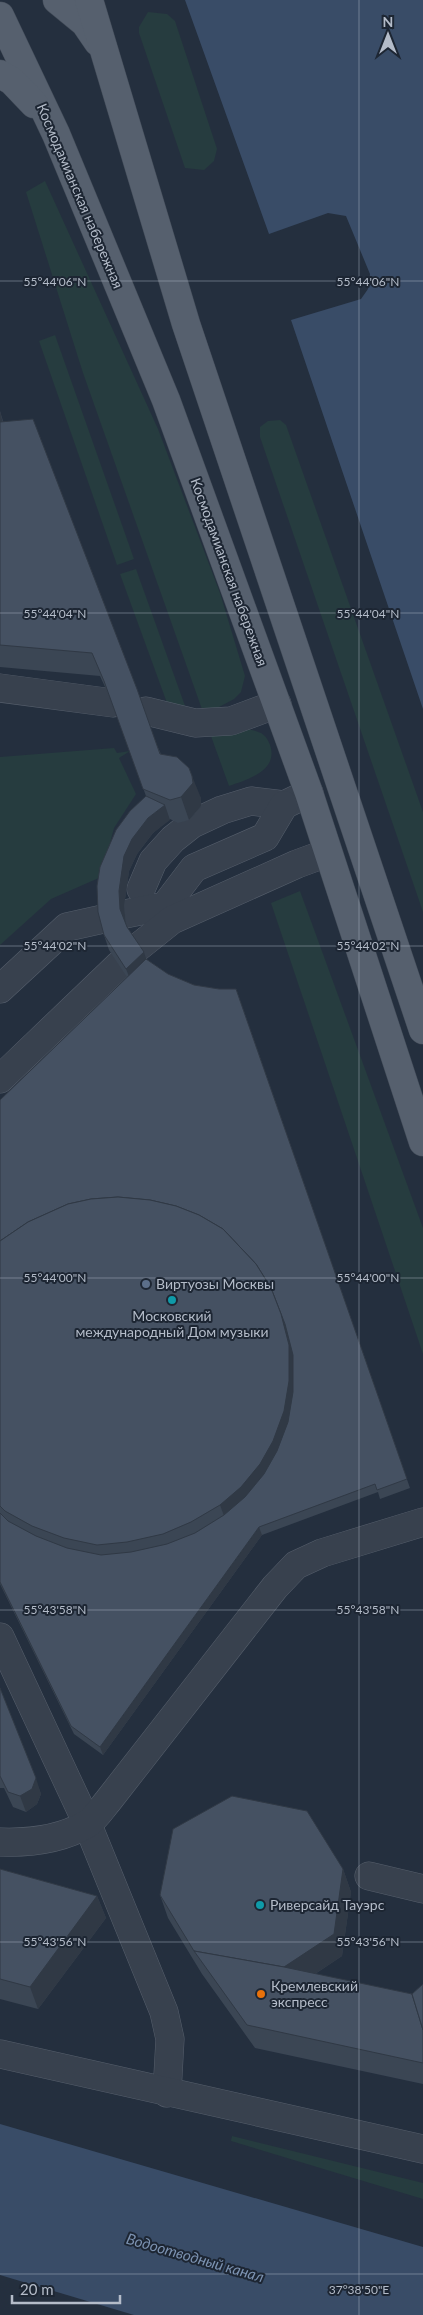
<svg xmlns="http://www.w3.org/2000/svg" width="423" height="2315" font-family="Lato,sans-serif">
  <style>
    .green { fill: #263c3f }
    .water { fill: #394c67 }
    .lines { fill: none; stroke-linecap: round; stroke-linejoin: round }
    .minor-casing { stroke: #565f6c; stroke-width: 29 }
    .major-casing { stroke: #414a57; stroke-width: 29 }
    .minor { stroke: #38414e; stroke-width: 28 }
    .major { stroke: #56606e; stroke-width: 28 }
    .wall { fill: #3b4654 }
    .shaded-wall { fill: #303945 }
    .building { fill: #455162; stroke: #303945 }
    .ticks { fill: none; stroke: #b4bcc9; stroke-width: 1; stroke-opacity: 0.45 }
    .service-dot { fill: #5c6f8a; stroke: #1d2633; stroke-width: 2 }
    .culture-dot { fill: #0f9aa8; stroke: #1d2633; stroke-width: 2 }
    .food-dot { fill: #e8710a; stroke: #1d2633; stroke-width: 2 }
    .labels { text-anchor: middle; stroke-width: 4; stroke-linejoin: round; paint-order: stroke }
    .street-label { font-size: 14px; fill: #b4bcc9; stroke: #1d2633 }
    .poi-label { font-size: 14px; fill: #b4bcc9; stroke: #1d2633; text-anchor: start }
    .water-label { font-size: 15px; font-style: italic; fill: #7c92b1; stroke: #1d2633 }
    .ticks-label { font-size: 12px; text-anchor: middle; fill: #b4bcc9; stroke: #1d2633; stroke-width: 4; stroke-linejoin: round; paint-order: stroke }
  </style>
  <rect width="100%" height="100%" fill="#242f3e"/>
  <g class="green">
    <path d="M148 12 167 14 175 21 217 149 214 161 204 170 185 168 139 33V27Z"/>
    <path d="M45 181 158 429 220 593 245 676 241 692 234 699 204 715 83 373 26 192Z"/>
    <path d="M55 335 134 559 117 565 39 341Z"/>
    <path d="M280 420 286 425 423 812V912L260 437V427L268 421Z"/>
    <path d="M136 569 189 717 171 714 120 574Z"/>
    <path d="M207 725C223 727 245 726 261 733 266 736 268 740 270 745 279 771 246 780 229 786Z"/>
    <path d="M114 748 117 753 130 751 119 758 136 794 114 828 101 877 51 899 0 945V757Z"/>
    <path d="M300 891 423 1228V1354L271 903Z"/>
    <path d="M232 2136 423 2183V2199L231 2141Z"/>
  </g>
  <g class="water">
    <path d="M185 0H423V709L291 320 361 299 368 289 370 274 346 216 328 213 269 234Z"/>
    <path d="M0 2124 423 2247V2315H134L0 2275Z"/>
  </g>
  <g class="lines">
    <g class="minor-casing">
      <g id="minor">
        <path d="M0 688 113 703"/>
        <path d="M146 711 195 723 231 721 277 704"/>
        <path d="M141 889 153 861 173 839 192 824 222 810 251 801 284 805 309 793"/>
        <path d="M125 914 165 906 194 868 265 837 284 805"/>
        <path d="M137 948 172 920 297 864 327 853"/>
        <path d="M0 989 67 927 103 919"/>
        <path d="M0 1079 119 965"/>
        <path d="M0 1637 87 1823 164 2012 170 2039 167 2093"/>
        <path d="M0 1842C29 1843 62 1839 87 1824 95 1819 102 1808 108 1801L275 1587 296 1565 322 1553 423 1522"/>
        <path d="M369 1876 423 1889"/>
        <path d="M0 2054 423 2149"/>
      </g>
    </g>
    <g class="major-casing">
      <g id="major">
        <path d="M57 0 85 23 98 42"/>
        <path d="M89 0 186 324 423 1030"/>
        <path d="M0 16 56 134 166 400 309 793 423 1142"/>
        <path d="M0 74 12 81 34 104"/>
      </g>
    </g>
    <use href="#minor" class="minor"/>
    <use href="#major" class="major"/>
  </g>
  <g class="wall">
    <path d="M0 411 3 421 161 754 201 798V806L189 820 178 823 170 819 153 833 137 854 129 871 124 906 126 923 127 927 146 959 168 974 194 985 219 989H236L410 1488 380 1499 378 1492 262 1535 103 1755 74 1734 0 1584V1100L127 977 109 950 104 935 146 796 112 702 100 676 0 667Z"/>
    <path d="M0 1688 41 1794 37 1804 26 1812 13 1807 4 1788H0Z"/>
    <path d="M0 1869 97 1896 106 1918 38 2009 0 1999Z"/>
    <path d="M343 1869 351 1892 342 1956 315 1974 412 1994 423 1984V2084L255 2048 202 1974 168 1918 160 1895Z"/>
  </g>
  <g class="shaded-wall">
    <path d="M0 411 8 444 0 422Z"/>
    <path d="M192 776 201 798V806L189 820 181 797Z"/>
    <path d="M165 805 170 820 153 833 137 854 129 871 124 906 126 925 120 909 119 891 124 856 132 839 148 818Z"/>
    <path d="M144 952 149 968 132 984 126 969Z"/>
    <path d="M281 1314 288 1333 296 1364V1400L280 1459 227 1524 220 1505Z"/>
    <path d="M259 1527 262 1535 103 1755 100 1747Z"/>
    <path d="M36 1778 41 1794 37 1804 26 1812 20 1796Z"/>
    <path d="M343 1869 351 1892 342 1956 292 1989 284 1967Z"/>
    <path d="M97 1896 106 1918 38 2009 30 1987Z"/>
  </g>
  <g class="building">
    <path d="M33 419 137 689 160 754 177 757 189 768 192 776 193 783 181 797 170 800 143 789 104 681 92 653 0 645V421V422Z"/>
    <path d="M146 796 165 805 148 818 132 839 124 856 119 891 120 909 127 927 144 952 126 969 104 935 98 912 97 886 100 867 116 830 130 811Z"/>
    <path d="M146 959 168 974 194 985 219 989H236L407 1479 377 1490 375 1484 259 1527 100 1747 71 1726 0 1582V1513L8 1521 36 1536 67 1548 101 1555 131 1552 167 1544 195 1533 224 1515 245 1497 264 1474 277 1451 288 1422 293 1392V1355L285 1324 271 1288 256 1264 223 1229 199 1215 176 1206 150 1200 118 1197 91 1199 68 1204 28 1222 0 1241V1100Z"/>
    <path d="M118 1197 150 1200 176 1206 199 1215 223 1229 256 1264 271 1288 281 1314 289 1345V1381L284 1411 273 1441 260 1464 241 1487 220 1505 191 1522 163 1534 127 1542 97 1545 64 1538 32 1526 5 1511 0 1506V1241L28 1222 68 1204 91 1199Z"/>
    <path d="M0 1688 36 1778 32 1789 20 1796 8 1792 0 1776Z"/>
    <path d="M232 1796 307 1811 343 1869 334 1934 284 1967 194 1951 160 1895 173 1829Z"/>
    <path d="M0 1869 97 1896 30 1987 0 1979Z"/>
    <path d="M194 1951 284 1967 412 1994 423 2030V2063L247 2025Z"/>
    <path d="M423 1984V2030L412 1994Z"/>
  </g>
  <path class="ticks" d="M359 0V2315M0 281H423M0 613H423M0 946H423M0 1278H423M0 1610H423M0 1942H423M0 2274H423"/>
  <circle class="service-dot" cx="146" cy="1284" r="5"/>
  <g class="culture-dot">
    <circle cx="172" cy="1300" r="5"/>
    <circle cx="260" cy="1905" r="5"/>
  </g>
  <circle class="food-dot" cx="261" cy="1994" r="5"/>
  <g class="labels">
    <g class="street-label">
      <text transform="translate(80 196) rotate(67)" y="5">Космодамианская набережная</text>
      <text transform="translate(229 572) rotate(70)" y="5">Космодамианская набережная</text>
    </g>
    <g class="poi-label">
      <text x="156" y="1289">Виртуозы Москвы</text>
      <text x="172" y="1321" text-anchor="middle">Московский<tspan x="172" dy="16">международный Дом музыки</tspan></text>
      <text x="270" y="1910">Риверсайд Тауэрс</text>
      <text x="271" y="1991">Кремлевский<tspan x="271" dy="16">экспресс</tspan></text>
    </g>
    <g class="water-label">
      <text transform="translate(195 2258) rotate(16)" y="5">Водоотводный канал</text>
    </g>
  </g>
  <g class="ticks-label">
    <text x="55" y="286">55°44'06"N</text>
    <text x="368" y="286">55°44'06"N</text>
    <text x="55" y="618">55°44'04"N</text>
    <text x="368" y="618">55°44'04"N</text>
    <text x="55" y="950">55°44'02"N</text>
    <text x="368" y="950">55°44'02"N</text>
    <text x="55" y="1282">55°44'00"N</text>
    <text x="368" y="1282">55°44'00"N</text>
    <text x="55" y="1614">55°43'58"N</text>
    <text x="368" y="1614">55°43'58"N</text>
    <text x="55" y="1946">55°43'56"N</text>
    <text x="368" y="1946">55°43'56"N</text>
    <text x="359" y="2294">37°38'50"E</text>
  </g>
  <g transform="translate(388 35)" stroke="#1d2633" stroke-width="4" paint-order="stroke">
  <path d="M0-4L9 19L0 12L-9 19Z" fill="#b4bcc9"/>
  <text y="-8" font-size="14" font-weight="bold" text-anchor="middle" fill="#b4bcc9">N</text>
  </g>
  <path d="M12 2295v8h108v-8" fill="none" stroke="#b4bcc9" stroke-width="2.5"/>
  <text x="20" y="2295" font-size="15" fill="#b4bcc9" stroke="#1d2633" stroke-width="4" paint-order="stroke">20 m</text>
</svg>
